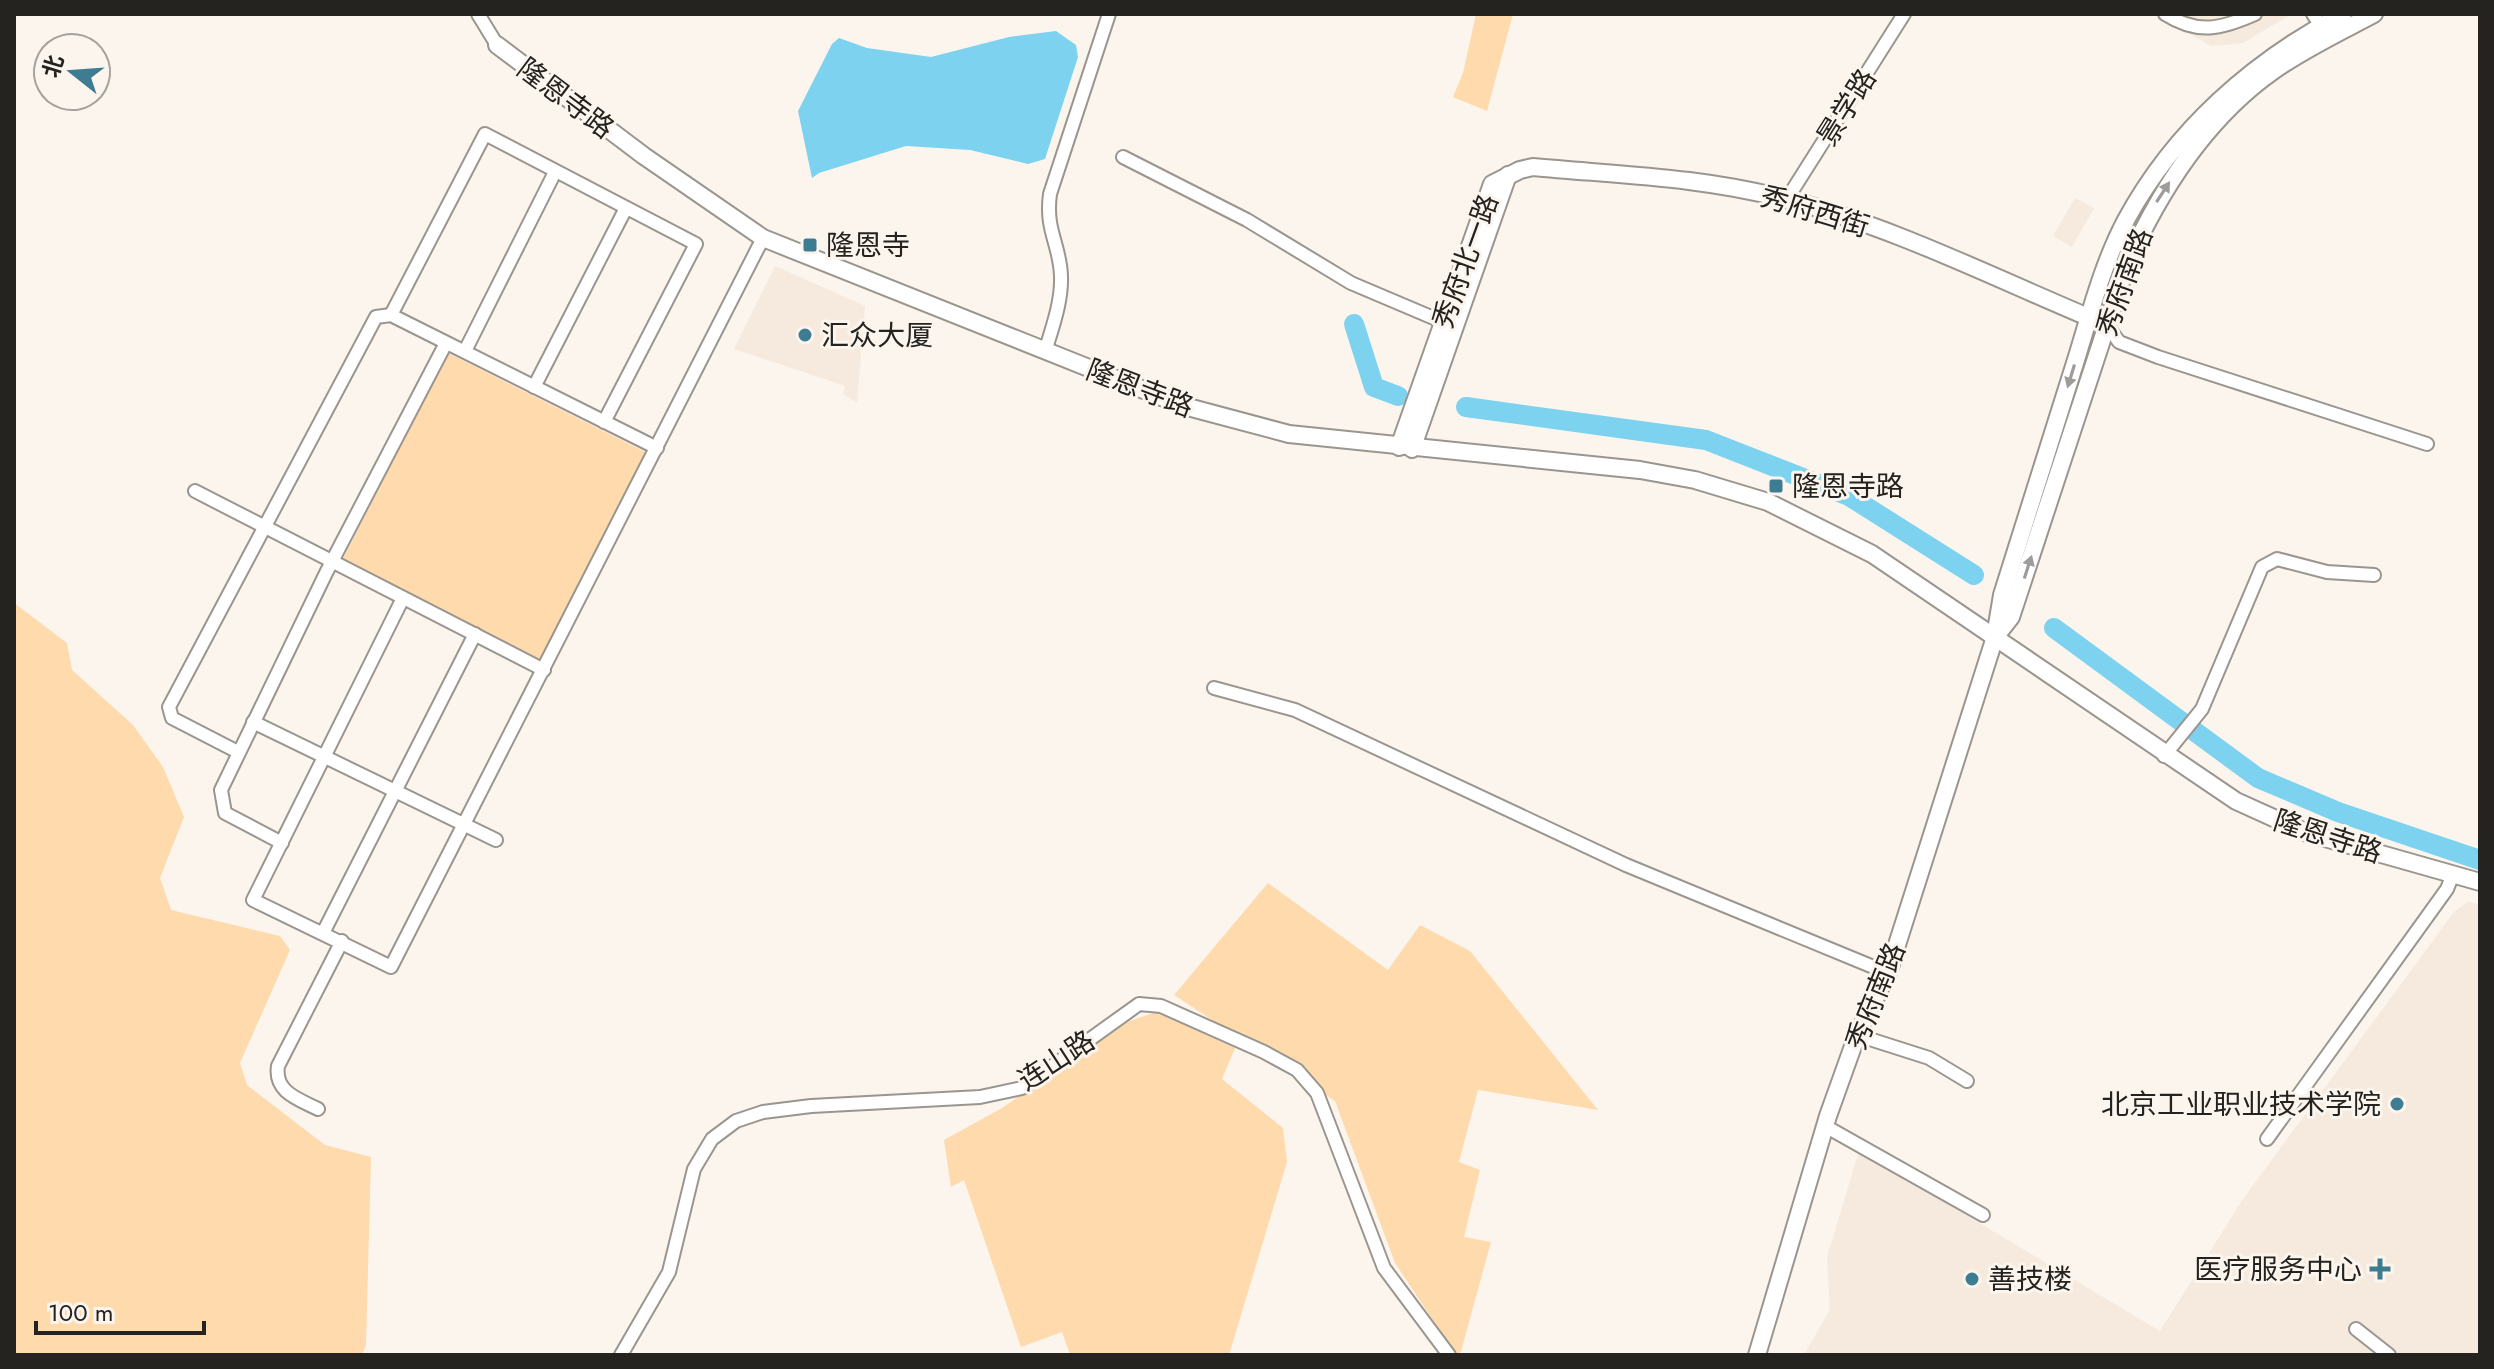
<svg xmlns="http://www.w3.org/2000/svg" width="2494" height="1369" font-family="Jost,'Noto Sans SC',sans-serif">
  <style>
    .built { fill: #f5eadd }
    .green { fill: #fedaad }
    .water { fill: #7cd2ef }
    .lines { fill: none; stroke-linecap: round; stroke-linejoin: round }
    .river { stroke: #7cd2ef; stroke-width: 20 }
    .minor-casing { stroke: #9a958e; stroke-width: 16 }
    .tertiary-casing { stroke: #9a958e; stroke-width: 20 }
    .minor { stroke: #fff; stroke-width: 12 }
    .tertiary { stroke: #fff; stroke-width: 16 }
    .oneway { fill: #9d9c9b }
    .poi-dot { fill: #3e7c91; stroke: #fbf5ee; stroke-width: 3 }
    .labels { text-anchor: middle; stroke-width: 6; stroke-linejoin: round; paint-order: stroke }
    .street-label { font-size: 28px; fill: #252320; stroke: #fbf5ee }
    .poi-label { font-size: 28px; fill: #252320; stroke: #fbf5ee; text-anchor: start }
  </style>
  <rect width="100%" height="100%" fill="#fbf5ee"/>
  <g class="built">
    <path d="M2156 14H2292L2243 43 2211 46Z"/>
    <path d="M2075 198 2094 208 2072 247 2053 236Z"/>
    <path d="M775 266 865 306 857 403 843 394 845 386 734 349Z"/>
    <path d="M2467 902 2480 904V1355H1804L1830 1309 1827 1257 1859 1151 2160 1331 2243 1199 2454 912Z"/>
  </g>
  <g class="green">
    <path d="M1476 14H1513L1487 111 1453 97 1463 73Z"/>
    <path d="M448 353 647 453 540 661 343 559Z"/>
    <path d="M14 603 67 643 72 670 133 725 163 767 184 817 160 878 171 910 280 936 290 950 240 1063 247 1085 325 1145 371 1157 366 1345 362 1355H14Z"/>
    <path d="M1268 883 1388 970 1420 925 1470 951 1598 1110 1478 1090 1459 1162 1480 1170 1464 1237 1491 1242 1460 1355H1456L1395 1263 1335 1101 1174 995Z"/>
    <path d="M1156 1012 1235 1048 1222 1079 1283 1128 1287 1162 1229 1355H1070L1062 1332 1021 1347 964 1180 951 1187 944 1140 1002 1108 1127 1022Z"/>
  </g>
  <path class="water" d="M1056 31 1076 45 1078 57 1045 159 1028 164 970 150 906 146 819 173 812 178 798 111 832 44 839 38 867 48 931 57 1009 37Z"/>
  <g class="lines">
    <g class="river">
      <path d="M1354 324 1374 387 1398 396"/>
      <path d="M1466 407 1706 440 1849 496 1974 575"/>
      <path d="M2054 628 2258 778 2338 812 2480 860"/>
    </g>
    <g class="minor-casing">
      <g id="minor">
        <path d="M478 14 497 45"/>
        <path d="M2165 14C2198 35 2221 29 2255 14"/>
        <path d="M2313 14 2325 32"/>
        <path d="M1123 157 1247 220 1351 283 1443 322"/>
        <path d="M1787 199 1904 14"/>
        <path d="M391 315 485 134 696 244 604 422"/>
        <path d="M2107 325 2119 342 2158 357 2427 444"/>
        <path d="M465 351 555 172"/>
        <path d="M1045 352C1052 328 1062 302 1061 276 1060 244 1045 231 1050 194L1109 14"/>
        <path d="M534 387 626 208"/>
        <path d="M195 491 544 670"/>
        <path d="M403 598 253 900 391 967 763 238"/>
        <path d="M1214 688 1295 710 1626 865 1888 973"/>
        <path d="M253 722 496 840"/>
        <path d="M238 752 172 718 169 707 376 317 391 315 657 448"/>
        <path d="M2164 756 2202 709 2262 567 2277 559 2327 572 2374 575"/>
        <path d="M282 843 225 813 221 790 326 573 446 343"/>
        <path d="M323 933 475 634"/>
        <path d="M1857 1035 1929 1058 1967 1081"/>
        <path d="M318 1109C298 1099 274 1092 278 1066L342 941"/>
        <path d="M1825 1126 1983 1215"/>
        <path d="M2267 1139 2447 889 2453 874"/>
        <path d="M2356 1329 2389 1355"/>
        <path d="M621 1355 669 1272 694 1169 712 1139 736 1121 763 1112 811 1106 980 1097 1022 1088 1139 1004 1161 1006 1264 1052 1297 1070 1317 1093 1384 1268 1449 1355"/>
      </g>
    </g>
    <g class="tertiary-casing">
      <g id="tertiary">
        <path d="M497 45 644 156 763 238 1184 406 1289 434 1640 470 1695 480 1768 502 1872 554 2236 801 2307 833 2480 882"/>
        <path d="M1399 447 1492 184 1520 170 1533 167C1618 175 1703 177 1785 199 1896 227 2002 282 2107 325"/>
        <path d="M1412 449 1508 175"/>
        <path d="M1996 636 2011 617 2127 264C2160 190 2205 119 2273 71 2304 49 2340 32 2374 14"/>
        <path d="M1757 1355 1828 1116 1857 1035 1888 973 1995 637 2002 595C2026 518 2051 440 2075 363 2090 315 2102 265 2126 220 2175 130 2253 61 2343 14"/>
      </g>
    </g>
    <use href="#minor" class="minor"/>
    <use href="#tertiary" class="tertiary"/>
  </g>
  <defs><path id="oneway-solid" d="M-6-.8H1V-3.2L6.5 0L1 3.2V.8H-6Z" transform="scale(2)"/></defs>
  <g class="oneway">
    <use href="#oneway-solid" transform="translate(2163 192) rotate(-57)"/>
    <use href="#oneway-solid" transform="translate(2071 376) rotate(107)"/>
    <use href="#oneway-solid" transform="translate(2028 567) rotate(-72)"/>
  </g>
  <g class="poi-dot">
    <rect x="802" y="237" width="16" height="16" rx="4"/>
    <circle cx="805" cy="335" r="8"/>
    <rect x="1768" y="478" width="16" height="16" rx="4"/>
    <circle cx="2397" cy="1104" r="8"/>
    <path d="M2376 1257h8v8h8v8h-8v8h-8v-8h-8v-8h8z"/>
    <circle cx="1972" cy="1279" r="8"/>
  </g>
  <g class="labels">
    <g class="street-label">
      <text transform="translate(566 98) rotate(37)" y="10">隆恩寺路</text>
      <text transform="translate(1846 107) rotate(-58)" y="10">景学路</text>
      <text transform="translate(1815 211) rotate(17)" y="10">秀府西街</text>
      <text transform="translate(1465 261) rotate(-70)" y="10">秀府北一路</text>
      <text transform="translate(2124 282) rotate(-70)" y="10">秀府南路</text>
      <text transform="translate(1140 388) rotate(21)" y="10">隆恩寺路</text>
      <text transform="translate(2328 836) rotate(18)" y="10">隆恩寺路</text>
      <text transform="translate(1875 996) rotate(-68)" y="10">秀府南路</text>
      <text transform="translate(1056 1060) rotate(-33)" y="10">连山路</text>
    </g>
    <g class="poi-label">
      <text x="826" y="255">隆恩寺</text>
      <text x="821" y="345">汇众大厦</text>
      <text x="1792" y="496">隆恩寺路</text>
      <text x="2381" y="1114" text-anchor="end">北京工业职业技术学院</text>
      <text x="2362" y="1279" text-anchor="end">医疗服务中心</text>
      <text x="1988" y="1289">善技楼</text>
    </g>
  </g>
  <rect width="2494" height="1369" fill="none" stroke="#252320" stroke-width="32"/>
  <g transform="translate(72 72) rotate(287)"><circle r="38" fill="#fbf5ee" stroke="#a5a19c" stroke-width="2"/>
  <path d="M0-6L14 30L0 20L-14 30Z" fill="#3e7c91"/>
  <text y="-12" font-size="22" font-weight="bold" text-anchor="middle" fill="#252320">北</text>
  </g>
  <path d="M36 1321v12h168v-12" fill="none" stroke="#252320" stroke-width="4"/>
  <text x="48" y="1321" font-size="24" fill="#252320" stroke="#fbf5ee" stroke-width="6" paint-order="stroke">100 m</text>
</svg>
